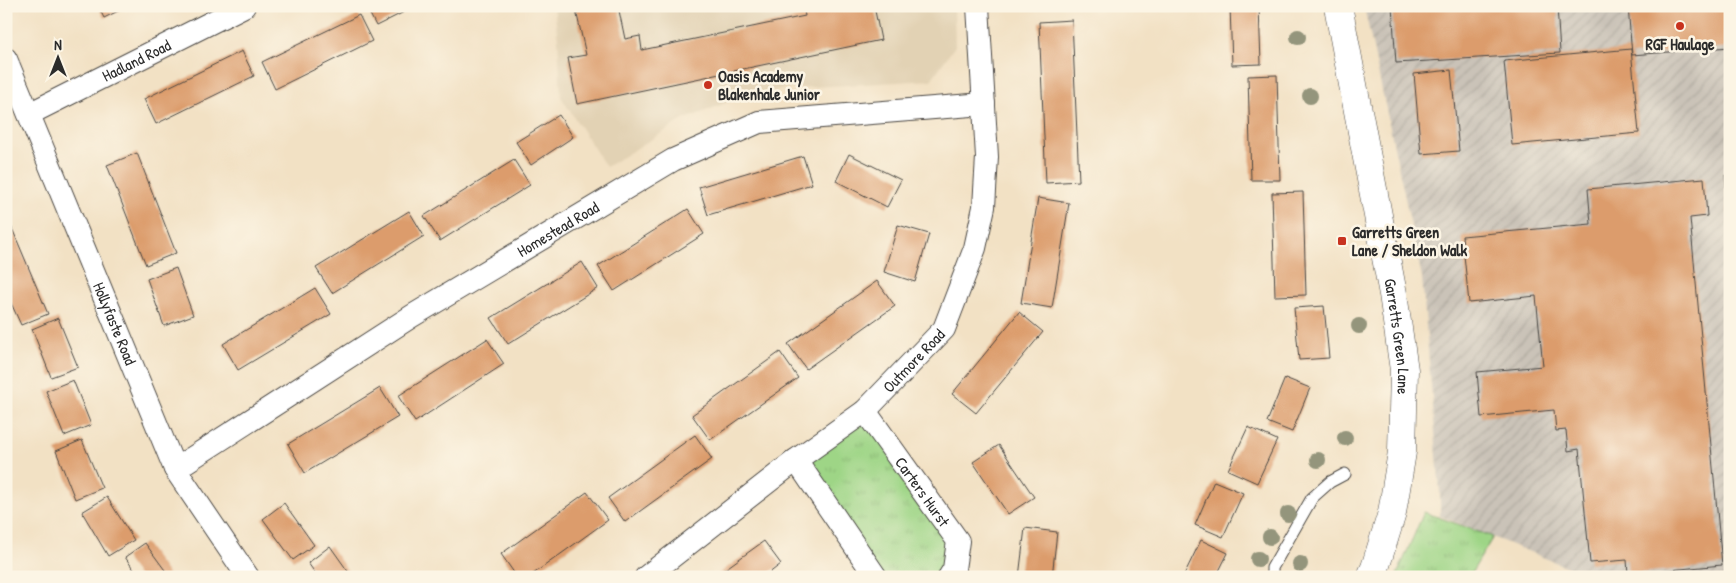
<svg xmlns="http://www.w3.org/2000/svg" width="1736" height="583" font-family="'Patrick Hand',sans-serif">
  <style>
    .built { fill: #e2d2b4 }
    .industrial { fill: url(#industrial-furrows) }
    .grass { fill: url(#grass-tufts); stroke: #648058 }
    .building { fill: #dc9c6c }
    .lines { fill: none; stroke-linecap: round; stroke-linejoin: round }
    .service-casing { stroke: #494642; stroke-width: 13 }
    .minor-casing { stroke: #494642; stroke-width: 24 }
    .tertiary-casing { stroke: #494642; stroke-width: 29 }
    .service { stroke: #fff; stroke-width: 11 }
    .minor { stroke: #fff; stroke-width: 22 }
    .tertiary { stroke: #fff; stroke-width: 28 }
    .tree { fill: #94957c }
    .poi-dot { fill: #c8321e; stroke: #fcf5e5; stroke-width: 2 }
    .labels { text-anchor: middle; stroke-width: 5; stroke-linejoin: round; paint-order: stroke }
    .poi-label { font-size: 16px; font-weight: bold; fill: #2b2b2b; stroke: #fcf5e5; text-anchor: start }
    .street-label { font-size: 16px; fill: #2b2b2b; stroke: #fcf5e5 }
  </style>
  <defs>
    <pattern id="industrial-furrows" width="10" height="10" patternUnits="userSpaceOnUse" patternTransform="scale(1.25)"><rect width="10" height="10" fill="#cac3b8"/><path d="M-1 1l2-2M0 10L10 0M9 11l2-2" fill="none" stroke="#aea89e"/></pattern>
    <pattern id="grass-tufts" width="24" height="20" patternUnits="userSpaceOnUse" patternTransform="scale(1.25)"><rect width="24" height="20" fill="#9ed586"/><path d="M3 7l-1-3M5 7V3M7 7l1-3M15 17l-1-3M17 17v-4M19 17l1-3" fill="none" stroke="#88b774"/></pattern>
  </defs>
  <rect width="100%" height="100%" fill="#fcf5e5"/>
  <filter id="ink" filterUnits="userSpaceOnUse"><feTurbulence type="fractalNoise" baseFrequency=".02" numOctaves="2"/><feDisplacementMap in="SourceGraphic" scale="10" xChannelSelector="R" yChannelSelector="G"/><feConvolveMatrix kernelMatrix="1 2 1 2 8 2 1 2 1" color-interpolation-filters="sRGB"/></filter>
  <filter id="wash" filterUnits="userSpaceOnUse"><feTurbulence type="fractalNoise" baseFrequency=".0096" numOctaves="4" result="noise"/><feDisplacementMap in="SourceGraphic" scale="20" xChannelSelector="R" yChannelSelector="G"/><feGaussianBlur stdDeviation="1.12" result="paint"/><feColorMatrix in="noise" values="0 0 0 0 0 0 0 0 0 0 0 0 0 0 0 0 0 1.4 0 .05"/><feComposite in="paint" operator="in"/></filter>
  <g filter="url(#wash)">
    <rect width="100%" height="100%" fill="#f2e1c4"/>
    <path class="built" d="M554 6H954L955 46 931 80 781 89 731 101 683 120 606 167 561 97 558 40Z"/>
    <path class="industrial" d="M1364 6H1730V577H1592L1440 516V492L1422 277Z"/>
    <g class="grass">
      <path d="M865 411 958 541 949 577H876L796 460Z"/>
      <path d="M1424 512 1493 537 1469 577H1396Z"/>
    </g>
    <g id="blocks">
      <g class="building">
        <path d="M98 6H128L104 18Z"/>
        <path d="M366 6H416L376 26Z"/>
        <path d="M575 6H618L625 39 640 36 642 50 805 16 803 6H874L881 40 577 104 568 58 586 55Z"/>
        <path d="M1230 6H1259L1261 64 1232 65Z"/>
        <path d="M1392 6H1557L1560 53 1396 63Z"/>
        <path d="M1628 6H1730V47L1632 55Z"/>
        <path d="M359 15 372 41 275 89 262 62Z"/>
        <path d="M1072 20 1079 181 1046 183 1039 22Z"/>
        <path d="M1631 49 1639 133 1512 145 1504 61Z"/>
        <path d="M242 51 254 76 156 124 144 99Z"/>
        <path d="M1451 70 1459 151 1421 154 1414 74Z"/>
        <path d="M1277 75 1280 180H1251L1248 76Z"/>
        <path d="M559 115 573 137 531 165 516 142Z"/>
        <path d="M137 153 176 253 146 265 107 165Z"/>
        <path d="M849 154 901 180 887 207 836 181Z"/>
        <path d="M803 156 812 184 708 215 699 187Z"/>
        <path d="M514 160 530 185 440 241 424 216Z"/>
        <path d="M1725 175H1730V214H1728Z"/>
        <path d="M1704 178 1707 216 1690 218 1722 565 1628 574 1627 560 1590 563 1579 449 1568 451 1566 430 1556 431 1554 410 1481 417 1477 372 1543 366 1536 296 1469 303 1462 236 1591 224 1588 189Z"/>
        <path d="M1303 192 1306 295 1275 296 1272 193Z"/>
        <path d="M1038 198 1069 203 1052 308 1021 303Z"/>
        <path d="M688 209 704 234 614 291 598 266Z"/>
        <path d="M409 211 424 236 332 293 316 268Z"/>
        <path d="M6 214 48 314 21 325 6 292Z"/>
        <path d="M898 225 929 234 915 282 884 272Z"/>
        <path d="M582 262 598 288 508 344 491 318Z"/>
        <path d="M176 268 193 315 164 326 147 279Z"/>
        <path d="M877 281 895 306 806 369 788 344Z"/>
        <path d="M315 288 331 314 238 370 223 344Z"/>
        <path d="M1324 306 1329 358 1299 360 1294 308Z"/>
        <path d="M1019 312 1043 332 976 413 952 394Z"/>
        <path d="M58 318 78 367 51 377 32 329Z"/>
        <path d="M487 339 504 364 415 422 398 396Z"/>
        <path d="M780 352 798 378 710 440 692 415Z"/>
        <path d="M1285 378 1310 388 1292 432 1267 422Z"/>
        <path d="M73 380 91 425 64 436 46 391Z"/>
        <path d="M380 388 398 417 305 473 288 444Z"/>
        <path d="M1248 427 1277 440 1257 483 1228 470Z"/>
        <path d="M695 435 712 459 625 522 608 498Z"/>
        <path d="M82 440 102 488 75 499 56 451Z"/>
        <path d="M999 445 1034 497 1008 514 973 462Z"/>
        <path d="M1214 481 1243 493 1223 537 1195 525Z"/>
        <path d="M587 492 608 520 529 577H517L501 554Z"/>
        <path d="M107 497 134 540 108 556 82 512Z"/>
        <path d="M284 503 314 545 293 560 263 519Z"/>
        <path d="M1025 528 1057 532 1052 577H1019Z"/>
        <path d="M1201 540 1228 553 1216 577H1183Z"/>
        <path d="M764 541 781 564 764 577H714Z"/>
        <path d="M145 543 170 577H139L125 557Z"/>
        <path d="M330 546 352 577H318L308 563Z"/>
      </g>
    </g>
  </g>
  <g filter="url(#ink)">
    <use href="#blocks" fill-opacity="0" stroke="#494642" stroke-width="1"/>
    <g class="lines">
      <g class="service-casing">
        <path id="service" d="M1272 577V568L1312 498 1330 482 1345 474"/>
      </g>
      <g class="minor-casing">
        <g id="minor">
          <path id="s1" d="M6 59 175 469 248 577"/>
          <path id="s2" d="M29 114 244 6"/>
          <path id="s3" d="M865 411 958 541 954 569 949 577"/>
          <path d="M796 460 876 577"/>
          <path id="s4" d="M175 469 412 316 673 160 759 122 984 104"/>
          <path id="s5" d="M646 577 796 460 865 411 944 329 975 248 984 207 987 157 978 6"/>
        </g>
      </g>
      <g class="tertiary-casing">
        <g id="tertiary">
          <path id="s6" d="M1338 6 1393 294 1404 370 1402 452 1392 513 1375 568 1371 577"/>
        </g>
      </g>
      <use href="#service" class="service"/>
      <use href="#minor" class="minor"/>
      <use href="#tertiary" class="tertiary"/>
    </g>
    <g class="tree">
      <circle cx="1298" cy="37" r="8"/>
      <circle cx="1310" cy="96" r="8"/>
      <circle cx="1359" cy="326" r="8"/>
      <circle cx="1345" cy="438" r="8"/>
      <circle cx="1318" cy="460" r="8"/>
      <circle cx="1288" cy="514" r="8"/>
      <circle cx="1270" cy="537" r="8"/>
      <circle cx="1258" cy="559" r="8"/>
      <circle cx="1300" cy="564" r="8"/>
    </g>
  </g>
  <g class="poi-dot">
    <circle cx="1680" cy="26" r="5"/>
    <circle cx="708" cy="85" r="5"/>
    <rect x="1337" y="236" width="10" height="10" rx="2.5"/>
  </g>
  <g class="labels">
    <g class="poi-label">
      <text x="1680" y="50" text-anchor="middle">RGF Haulage</text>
      <text x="718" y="82">Oasis Academy<tspan x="718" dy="18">Blakenhale Junior</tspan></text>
      <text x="1352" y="238">Garretts Green<tspan x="1352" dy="18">Lane / Sheldon Walk</tspan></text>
    </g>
    <g class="street-label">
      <text dy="6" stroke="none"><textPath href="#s2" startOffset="120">Hadland Road</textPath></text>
      <text dy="6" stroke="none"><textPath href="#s4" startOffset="452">Homestead Road</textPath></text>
      <text dy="6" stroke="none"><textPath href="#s1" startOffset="286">Hollyfaste Road</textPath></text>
      <text dy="6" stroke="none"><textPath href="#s6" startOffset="336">Garretts Green Lane</textPath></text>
      <text dy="6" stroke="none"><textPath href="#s5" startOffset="345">Outmore Road</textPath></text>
      <text dy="6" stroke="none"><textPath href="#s3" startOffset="99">Carters Hurst</textPath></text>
    </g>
  </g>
  <rect width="1736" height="583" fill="none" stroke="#fcf5e5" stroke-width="25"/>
  <g transform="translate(58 58)" stroke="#fcf5e5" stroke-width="4" paint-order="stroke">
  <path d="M0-4L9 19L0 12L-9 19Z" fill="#2b2b2b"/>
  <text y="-8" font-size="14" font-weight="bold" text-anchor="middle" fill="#2b2b2b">N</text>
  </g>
</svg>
